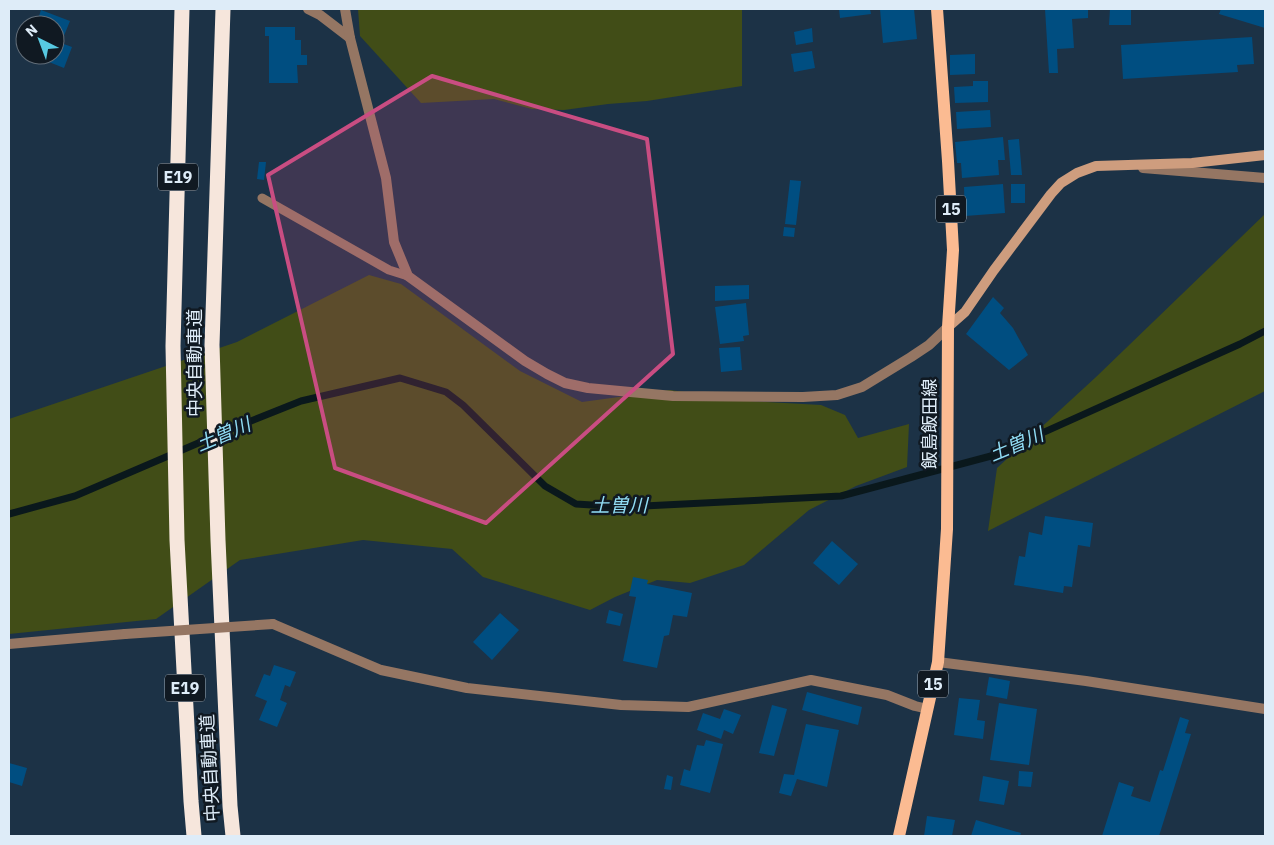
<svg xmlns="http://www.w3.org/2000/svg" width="1274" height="845" font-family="'IBM Plex Sans','Noto Sans JP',sans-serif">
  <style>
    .green { fill: #414d17 }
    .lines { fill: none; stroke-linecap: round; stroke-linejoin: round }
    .stream { stroke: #0a181c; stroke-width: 7 }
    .building { fill: #004e81 }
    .lane { stroke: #957663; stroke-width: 9 }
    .street { stroke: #957663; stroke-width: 10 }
    .secondary { stroke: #ce9d7e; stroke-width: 10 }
    .primary { stroke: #fbbb92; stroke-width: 12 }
    .highway { stroke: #f6e6dc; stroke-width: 15 }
    .street-bridge { stroke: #957663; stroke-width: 10 }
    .marked { fill: #c94d82; fill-opacity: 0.2; stroke: #c94d82; stroke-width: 4; stroke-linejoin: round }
    .labels { text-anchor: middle; stroke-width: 5; stroke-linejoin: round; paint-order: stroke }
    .shield { fill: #101922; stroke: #a0adb8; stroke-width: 1 }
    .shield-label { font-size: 16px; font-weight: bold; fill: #deecf8 }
    .street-label { font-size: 18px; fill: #deecf8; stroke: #101922 }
    .water-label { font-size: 19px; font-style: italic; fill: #90dcf4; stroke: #101922 }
  </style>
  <rect width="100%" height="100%" fill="#1c3246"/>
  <g class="green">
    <path d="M358 9H742V86L647 101 608 104 564 110 532 109 494 99 421 103 360 36Z"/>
    <path d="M1265 214V391L988 531 997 468 1096 377Z"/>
    <path d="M369 275 401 284 520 371 582 402 670 390 750 401 821 405 845 415 858 438 909 424 907 467 856 486 809 510 744 565 690 583 657 580 615 597 590 610 483 577 452 549 363 540 240 560 156 619 9 634V419L237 342Z"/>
  </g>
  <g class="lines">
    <path class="stream" d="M9 514 75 496 231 429 301 401 400 378 446 392 463 405 545 486 576 504 624 507 841 496 991 456 1240 344 1265 331"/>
  </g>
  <g class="building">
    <path d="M839 9H870L871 14 840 18Z"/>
    <path d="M880 9H914L917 39 883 43Z"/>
    <path d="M1045 9H1088V18L1072 19 1074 48 1057 49 1058 73H1049Z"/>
    <path d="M1110 9H1131V25H1109Z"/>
    <path d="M1221 9H1265V28L1219 14Z"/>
    <path d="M41 10 70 21 61 43 72 47 64 68 39 58 40 55H55V25H36Z"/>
    <path d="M265 27H295V40H301V55H307V65H297L298 83H269V36H265Z"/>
    <path d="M812 28 813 42 796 45 794 32Z"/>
    <path d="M1252 37 1254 64 1237 65 1238 72 1123 79 1121 45Z"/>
    <path d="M812 51 815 68 794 72 791 54Z"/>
    <path d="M975 54V74L950 75V55Z"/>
    <path d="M973 81H988V102L955 103 954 87 973 86Z"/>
    <path d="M990 110 991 127 957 129 956 112Z"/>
    <path d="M1003 137 1005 160H998L999 175 962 178 961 163H957L955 142Z"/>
    <path d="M1019 139 1022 175H1011L1008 140Z"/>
    <path d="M259 162H266L264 180 257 179Z"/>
    <path d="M790 180 801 181 796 225 785 224Z"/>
    <path d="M1003 184 1005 213 965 216 964 187Z"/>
    <rect x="1011" y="184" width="14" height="19"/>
    <path d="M784 227 795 228 794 237 783 236Z"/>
    <path d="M749 285V299L715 301V286Z"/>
    <path d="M993 297 1004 308 1000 313 1013 328 1028 355 1009 370 966 334Z"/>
    <path d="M746 303 749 335 743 336 744 341 720 344 715 307Z"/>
    <path d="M740 347 742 370 721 372 719 348Z"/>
    <path d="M1045 516 1093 523 1090 547 1078 545 1072 587 1064 586 1063 593 1014 585 1019 556 1025 557 1029 532 1042 535Z"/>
    <path d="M832 541 858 564 839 585 813 563Z"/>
    <path d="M633 577 648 580 647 584 692 593 687 617 673 615 669 635 664 636 657 668 623 661 636 597 629 596Z"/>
    <path d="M609 610 623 614 620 626 606 623Z"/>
    <path d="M500 613 519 630 492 660 473 642Z"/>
    <path d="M274 665 296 672 290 687 285 685 280 700 287 703 277 727 259 720 267 701 255 696 264 674 270 676Z"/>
    <path d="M989 677 1010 681 1007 699 986 695Z"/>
    <path d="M807 692 862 707 858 725 802 710Z"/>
    <path d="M959 698 980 700 977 720 985 721 983 739 954 735Z"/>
    <path d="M999 703 1037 709 1029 765 990 760Z"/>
    <path d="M772 705 787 709 774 756 759 753Z"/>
    <path d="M724 709 741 715 733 734 724 730 721 739 697 730 703 713 720 719Z"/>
    <path d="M1180 717 1189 720 1185 733 1191 734 1159 836H1102L1119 782 1134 787 1131 796 1150 802 1160 770 1163 771Z"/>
    <path d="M806 724 839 730 827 787 797 779 791 796 779 793 784 774 794 775Z"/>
    <path d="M706 740 723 744 710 793 680 785 684 769 690 771 697 745 704 746Z"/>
    <path d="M9 763 27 768 22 786 9 782Z"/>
    <path d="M1019 771 1033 772 1031 787 1018 786Z"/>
    <path d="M667 775 673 777 671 790 664 789Z"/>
    <path d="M983 776 1009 781 1004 805 979 801Z"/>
    <path d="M927 816 955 820 952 836H924Z"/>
    <path d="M976 820 1021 833 1020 836H971Z"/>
  </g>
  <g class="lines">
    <path class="lane" d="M262 198 389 270 408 276"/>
    <g class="street">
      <path d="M308 9 320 15 350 38"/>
      <path d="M345 9 350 38 386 178 394 242 408 276 525 361 547 374 565 383 588 388 673 396 803 397 837 395 862 387 911 357 929 345 948 327"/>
      <path d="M1143 168 1265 178"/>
      <path d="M273 624 381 670 467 688 503 692 621 705 688 707 811 680 887 695 915 706 928 709"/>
      <path d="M9 644 125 634"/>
      <path d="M938 662 1086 681 1265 709"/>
    </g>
    <path class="secondary" d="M948 327 965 312 994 270 1051 194 1061 183 1077 173 1096 166 1192 163 1265 155"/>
    <path class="primary" d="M899 836 938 662 947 529 948 327 953 250 948 161 937 9"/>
    <g class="highway">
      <path d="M182 9 173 346 177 540 191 801 194 836"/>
      <path d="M223 9 212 345 218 540 230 806 233 836"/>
    </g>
    <path class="street-bridge" d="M125 634 273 624"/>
  </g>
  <path class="marked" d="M432 76 647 139 673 354 486 523 335 468 268 175Z"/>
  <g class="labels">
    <g class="shield">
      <rect x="158" y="163.5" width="40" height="27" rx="4"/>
      <rect x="936" y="195.5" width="30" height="27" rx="4"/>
      <rect x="918" y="670.5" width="30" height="27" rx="4"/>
      <rect x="165" y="674.5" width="40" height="27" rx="4"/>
    </g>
    <g class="shield-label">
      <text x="178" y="183">E19</text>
      <text x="951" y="215">15</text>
      <text x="933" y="690">15</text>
      <text x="185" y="694">E19</text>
    </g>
    <g class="street-label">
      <text transform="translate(195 363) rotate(-90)" y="6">中央自動車道</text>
      <text transform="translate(930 424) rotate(-90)" y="6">飯島飯田線</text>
      <text transform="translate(210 768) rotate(-93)" y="6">中央自動車道</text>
    </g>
    <g class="water-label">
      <text transform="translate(223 434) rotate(-23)" y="7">土曽川</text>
      <text transform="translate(1016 444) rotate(-23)" y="7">土曽川</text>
      <text x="619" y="512">土曽川</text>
    </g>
  </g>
  <rect width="1274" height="845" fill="none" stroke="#deecf8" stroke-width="20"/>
  <g transform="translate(40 40) rotate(318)"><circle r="24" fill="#101922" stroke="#626d78"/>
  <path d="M0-4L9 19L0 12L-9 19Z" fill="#57c9e2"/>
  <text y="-8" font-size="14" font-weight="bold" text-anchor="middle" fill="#deecf8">N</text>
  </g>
</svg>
